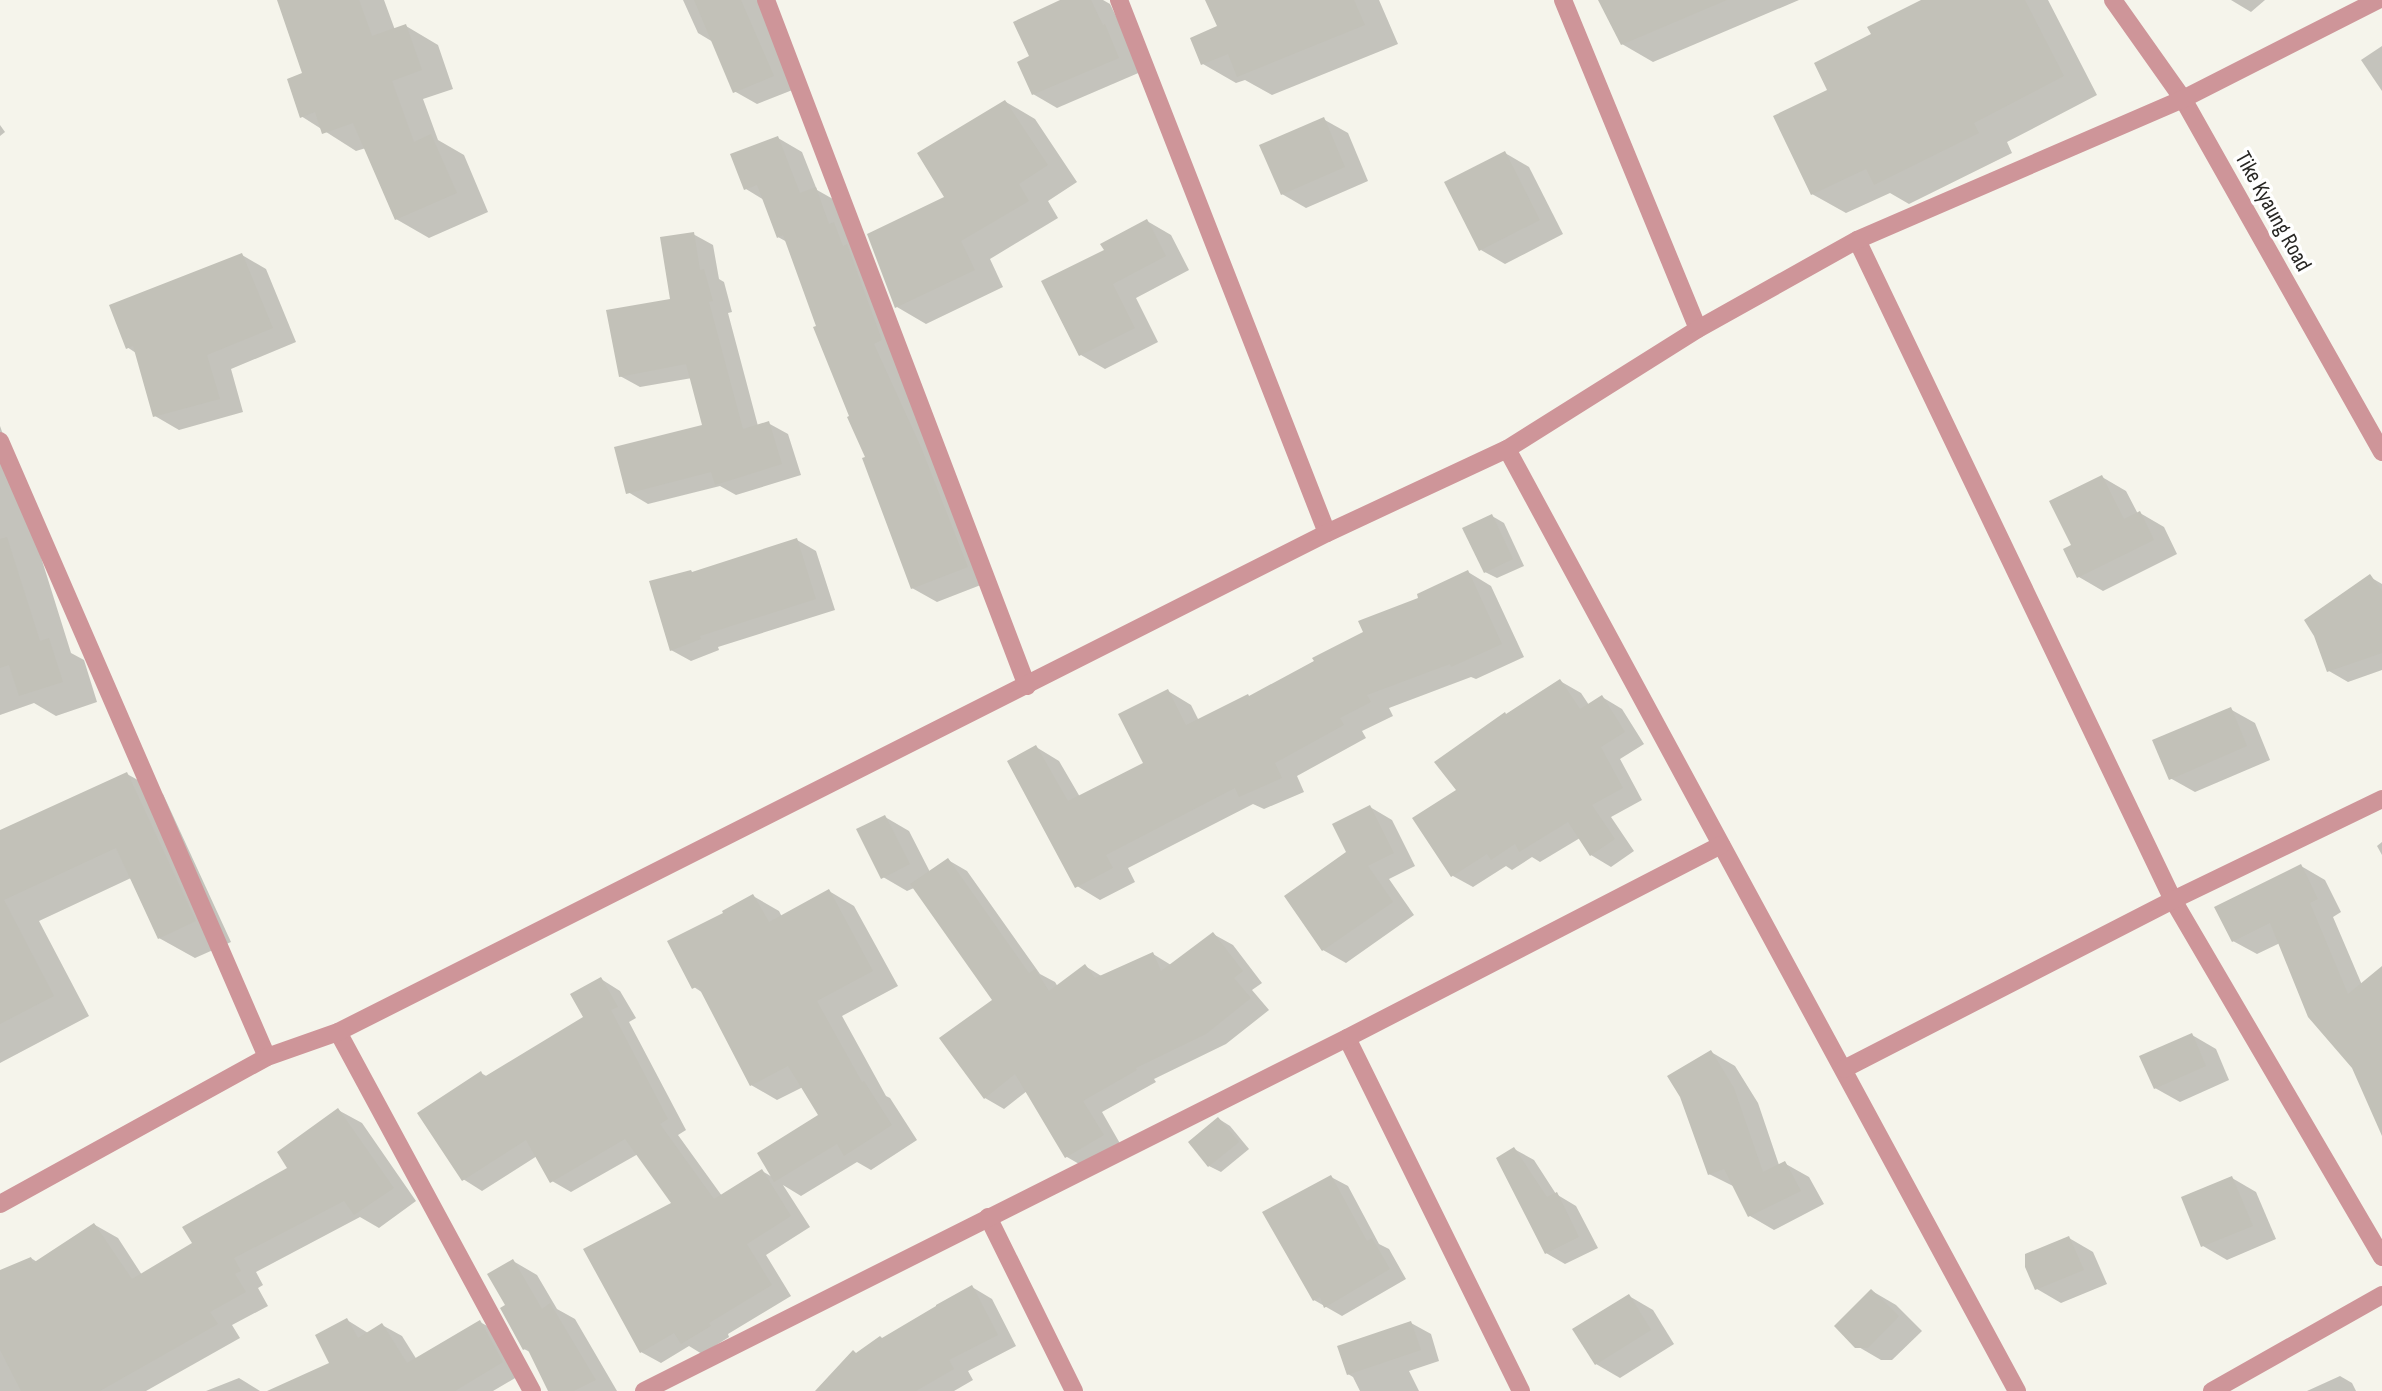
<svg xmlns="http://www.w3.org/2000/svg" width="2382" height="1391" font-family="'Sofia Sans Condensed',sans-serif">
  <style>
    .shadow { fill: #0003 }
    .building { fill: #c2c1b8 }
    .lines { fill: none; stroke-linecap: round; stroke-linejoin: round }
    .street { stroke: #ce9599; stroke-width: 18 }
    .labels { text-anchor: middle; stroke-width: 7; stroke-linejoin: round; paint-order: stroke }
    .street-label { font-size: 23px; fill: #282724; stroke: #fff }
  </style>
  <rect width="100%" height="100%" fill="#f5f4eb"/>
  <g class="shadow">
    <path d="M278 0H384L395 30 406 26 438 45 453 89 423 99 438 140 464 155 488 212 429 238 396 219 366 148 356 151 301 116 305 74Z"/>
    <path d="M683 0H763L795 89 757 104 734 91 713 42 698 33Z"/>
    <path d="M1064 0H1103L1110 4 1143 71 1057 108 1033 94 1032 57Z"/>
    <path d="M1207 0H1379L1398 44 1272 95 1245 80 1236 83 1203 64 1219 27Z"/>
    <path d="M1602 0H1799L1653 62 1622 44Z"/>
    <path d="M1925 0H2048L2097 95 2007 142 2012 153 1909 204 1890 193 1846 213 1812 194 1829 91Z"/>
    <path d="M2231 0H2265L2251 12Z"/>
    <path d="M2382 46V91L2361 60Z"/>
    <path d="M1006 102 1035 119 1077 182 1048 201 1058 218 990 259 1003 287 926 324 897 307 946 198Z"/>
    <path d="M1323 119 1348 133 1368 181 1306 208 1282 194Z"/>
    <path d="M0 125 5 132 0 136Z"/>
    <path d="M778 138 802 152 817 190 840 203 991 581 937 602 912 588 867 459 787 242 778 237 764 200 746 189Z"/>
    <path d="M1505 153 1529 167 1563 234 1505 264 1481 250Z"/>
    <path d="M1147 221 1171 235 1189 270 1136 298 1158 342 1105 369 1081 355 1106 251Z"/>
    <path d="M693 234 713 245 719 279 724 282 732 312 728 313 758 426 768 423 788 434 801 475 736 495 720 486 648 504 628 492 705 426 692 378 640 387 620 376 672 300Z"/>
    <path d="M242 255 266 269 296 342 231 369 243 412 179 430 155 416 136 353 127 347Z"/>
    <path d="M0 426 28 505 25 506 71 653 84 660 97 702 56 716 34 703 0 715Z"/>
    <path d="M2102 477 2126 491 2138 514 2140 513 2164 527 2177 554 2103 591 2079 577 2074 546Z"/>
    <path d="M1492 516 1504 523 1524 566 1497 578 1485 572Z"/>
    <path d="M797 540 816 551 835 610 718 647 719 650 691 661 671 650 694 573Z"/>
    <path d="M1468 572 1491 586 1524 657 1476 679 1471 677 1389 708 1393 716 1362 731 1366 738 1297 776 1304 792 1264 809 1253 804 1128 868 1135 882 1100 900 1077 886 1036 747 1059 761 1080 797 1145 763 1168 691 1191 705 1199 721 1251 698Z"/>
    <path d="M2370 577 2382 584V591H2379L2382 594V670L2348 682 2329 671 2316 635Z"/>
    <path d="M1560 681 1581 693 1589 705 1602 697 1622 709 1644 744 1620 759 1642 800 1611 817 1634 851 1611 867 1591 855 1580 838 1540 862 1532 857 1512 870 1506 866 1473 887 1453 876 1459 791 1506 716Z"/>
    <path d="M2230 709 2255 723 2270 760 2195 792 2170 778Z"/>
    <path d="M127 774 163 794 231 942 195 958 159 938 131 878 39 921 89 1016 0 1063V832Z"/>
    <path d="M1370 807 1392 820 1415 866 1389 879 1414 915 1346 963 1323 950 1286 897 1349 853Z"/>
    <path d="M885 817 909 831 930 872 948 860 967 871 1040 974 1055 982 1058 987 1085 966 1103 977 1153 954 1171 965 1213 934 1233 945 1262 983 1252 990 1269 1010 1226 1044 1154 1079 1156 1082 1102 1112 1122 1147 1086 1168 1067 1157 1027 1091 1004 1109 985 1098 995 1000 914 888 907 891 883 877Z"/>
    <path d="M2382 842V855L2377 846Z"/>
    <path d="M2301 866 2325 880 2341 912 2333 917 2362 985 2382 978V1125L2353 1067 2280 943 2257 954 2233 941Z"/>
    <path d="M829 891 854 906 898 986 842 1016 886 1096 890 1098 917 1140 871 1170 857 1162 801 1196 783 1185 810 1227 766 1255 791 1296 728 1334 729 1337 702 1354 689 1346 661 1363 641 1352 673 1204 638 1154 571 1192 552 1181 537 1156 482 1191 463 1179 481 1073 488 1077 585 1018 601 979 620 991 636 1018 629 1022 686 1130 678 1135 722 1196 762 1171 774 1178 821 1116 803 1087 777 1100 751 1085 703 993 694 987 726 913 753 896 779 911 782 917Z"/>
    <path d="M2192 1035 2216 1049 2229 1080 2180 1102 2155 1088Z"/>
    <path d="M1711 1052 1735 1066 1758 1103 1779 1165 1784 1163 1809 1177 1824 1204 1774 1230 1750 1216 1735 1187 1709 1174Z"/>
    <path d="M338 1110 362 1123 416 1201 379 1228 360 1217 256 1272 263 1285 258 1288 268 1306 232 1325 240 1338 146 1391H0V1272L31 1258 37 1262 95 1225 118 1238 142 1275 194 1244 289 1169Z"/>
    <path d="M1219 1119 1230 1126 1249 1149 1221 1172 1209 1166Z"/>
    <path d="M1514 1149 1534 1160 1556 1194 1576 1206 1598 1248 1565 1264 1546 1253Z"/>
    <path d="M1331 1177 1348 1186 1379 1244 1389 1249 1406 1279 1342 1316 1314 1300Z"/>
    <path d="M2232 1178 2256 1192 2276 1239 2227 1260 2203 1246Z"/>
    <path d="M2069 1238 2093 1252 2107 1284 2061 1303 2037 1289Z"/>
    <path d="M513 1261 537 1275 557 1309 575 1319 617 1391H550L532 1353 524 1349 507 1306Z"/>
    <path d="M972 1287 992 1299 1016 1346 968 1371 973 1380 954 1391H839L857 1354Z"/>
    <path d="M1872 1291 1896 1305 1922 1331 1892 1360H1881L1857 1346Z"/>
    <path d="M1629 1296 1653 1310 1674 1344 1620 1378 1596 1364Z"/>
    <path d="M347 1320 368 1333 382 1325 402 1336 417 1360 480 1322 500 1333 522 1374 493 1391H271L331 1363Z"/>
    <path d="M1411 1323 1431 1334 1439 1361 1409 1371 1419 1391H1360L1353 1377 1348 1374Z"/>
    <path d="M2340 1376 2352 1383 2356 1391H2307Z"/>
    <path d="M239 1378 260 1391H206Z"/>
  </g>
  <g class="building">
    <path d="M277 0H359L372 36 406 24 422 70 392 81 414 142 431 134 457 193 395 220 353 123 322 134 315 112 300 118 287 79 302 73Z"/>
    <path d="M694 0H741L774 76 733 93Z"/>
    <path d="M1060 0H1091L1103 25 1105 24 1119 58 1032 95 1017 62 1029 56 1013 22Z"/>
    <path d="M1205 0H1354L1365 25 1237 77 1228 54 1201 65 1190 38 1217 26Z"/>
    <path d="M1598 0H1727L1621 45Z"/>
    <path d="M1921 0H2025L2064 76 1974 123 1979 133 1874 185 1866 169 1811 195 1773 116 1827 90 1814 63 1871 34 1867 27Z"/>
    <path d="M1005 100 1048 165 1019 184 1029 201 961 241 975 270 895 308 867 234 944 197 917 153Z"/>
    <path d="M1324 117 1345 167 1281 195 1259 145Z"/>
    <path d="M778 136 800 193 816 187 829 224 834 222 843 246 847 244 882 340 874 344 921 447 968 567 911 589 862 458 865 457 847 417 849 416 813 327 816 326 783 235 777 238 757 185 744 190 730 154Z"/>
    <path d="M1505 151 1540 220 1479 251 1444 182Z"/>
    <path d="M1147 219 1166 256 1113 284 1135 328 1079 356 1041 281 1104 250 1100 244Z"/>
    <path d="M694 232 700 270 704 269 713 301 709 302 743 429 769 421 782 464 715 485 711 472 626 494 614 447 702 425 686 364 619 377 606 310 670 299 660 237Z"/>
    <path d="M242 253 273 328 207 355 220 399 153 417 133 346 126 349 109 305Z"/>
    <path d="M2102 475 2124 519 2140 511 2154 540 2077 578 2063 549 2071 545 2049 501Z"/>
    <path d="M1492 514 1513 559 1484 573 1462 528Z"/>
    <path d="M7 537 40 641 49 638 63 682 19 696 9 665 0 668V539Z"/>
    <path d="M797 538 816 599 700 636 701 639 670 651 649 581 691 570 692 572Z"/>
    <path d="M1468 570 1502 644 1451 667 1450 664 1367 695 1371 702 1340 718 1344 725 1275 763 1282 778 1239 797 1235 788 1106 855 1113 868 1075 888 1007 761 1036 745 1068 801 1143 763 1118 714 1168 689 1186 725 1248 694 1249 696 1314 661 1312 658 1363 632 1358 621 1418 598 1417 594Z"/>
    <path d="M2370 574 2382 591V653L2327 672 2314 636 2304 620Z"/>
    <path d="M1560 679 1580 709 1602 695 1625 732 1601 747 1623 788 1592 805 1615 839 1590 856 1568 822 1519 852 1515 844 1491 860 1487 854 1451 877 1412 818 1456 790 1434 762 1505 712 1506 714Z"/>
    <path d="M2231 707 2247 746 2169 780 2152 740Z"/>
    <path d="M127 772 196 921 158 939 116 848 4 900 54 996 0 1024V830Z"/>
    <path d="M1370 805 1394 853 1368 866 1393 902 1322 951 1284 896 1346 852 1332 824Z"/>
    <path d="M885 815 910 864 881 879 856 829Z"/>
    <path d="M948 858 1029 973 1035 969 1049 991 1085 964 1095 978 1153 952 1161 971 1213 932 1243 971 1234 978 1251 998 1206 1034 1136 1068 1137 1070 1083 1101 1104 1135 1065 1158 1015 1074 984 1099 939 1038 992 1000 910 884Z"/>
    <path d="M2301 864 2318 899 2310 903 2348 994 2382 966V1136L2352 1068 2308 1017 2270 923 2232 942 2214 907Z"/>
    <path d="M829 889 873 971 817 1001 862 1082 864 1081 892 1125 844 1156 837 1144 774 1182 757 1153 818 1115 788 1066 750 1086 698 986 692 989 667 941 723 913 722 911 753 894 769 922Z"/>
    <path d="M601 977 618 1007 611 1010 668 1119 660 1124 714 1199 762 1169 791 1216 747 1244 772 1285 709 1323 711 1326 681 1344 674 1333 640 1353 583 1249 671 1203 625 1139 550 1183 526 1140 462 1181 417 1113 481 1071 484 1077 583 1017 570 994Z"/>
    <path d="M2192 1033 2206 1066 2154 1089 2139 1056Z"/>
    <path d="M1711 1050 1734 1088 1763 1172 1785 1161 1801 1191 1748 1217 1724 1169 1708 1175 1680 1097 1667 1076Z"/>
    <path d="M338 1108 394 1188 354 1215 344 1201 234 1258 241 1271 235 1274 246 1292 210 1312 218 1324 100 1391H21L0 1350V1270L31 1257 33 1263 94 1223 132 1279 192 1243 182 1227 287 1168 277 1152Z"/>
    <path d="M1218 1117 1239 1142 1208 1167 1188 1142Z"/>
    <path d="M1514 1147 1547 1197 1557 1192 1579 1237 1545 1254 1496 1158Z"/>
    <path d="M1331 1175 1367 1241 1372 1238 1390 1269 1324 1308 1320 1297 1313 1301 1262 1212Z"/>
    <path d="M2232 1176 2253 1226 2201 1247 2181 1197Z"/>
    <path d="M2069 1236 2084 1270 2035 1290 2025 1267V1254Z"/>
    <path d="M513 1259 542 1309 550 1303 596 1380 574 1391H548L527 1348 523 1350 500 1308 505 1305 487 1274Z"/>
    <path d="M972 1285 998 1335 949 1360 954 1369 916 1391H815L853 1350 856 1353 880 1336 882 1338 936 1306V1305Z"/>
    <path d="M1871 1289 1899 1316 1868 1348H1855L1834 1326Z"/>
    <path d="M1629 1294 1651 1330 1595 1365 1572 1329Z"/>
    <path d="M347 1318 358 1338 382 1323 407 1363 480 1320 503 1362 455 1391H267L329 1363 315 1335Z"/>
    <path d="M1411 1321 1421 1350 1347 1375 1337 1346Z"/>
  </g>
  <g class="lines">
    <g class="street">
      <path d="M766 0 1027 686"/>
      <path d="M1119 0 1327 533"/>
      <path d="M1563 0 1698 329"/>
      <path d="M2113 0 2183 99 2382 452"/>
      <path d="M1857 240 2173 900 2382 1257"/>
      <path d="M0 441 267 1057"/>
      <path d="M1507 449 2017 1391"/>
      <path d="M338 1032 532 1391"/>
      <path d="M1347 1038 1521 1391"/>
      <path d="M1844 1069 2173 900 2382 799"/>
      <path d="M0 1204 267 1057 338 1032 1327 533 1507 449 1698 329 1857 240 2183 99 2378 0"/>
      <path d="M988 1217 1074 1391"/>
      <path d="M644 1391 1347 1038 1721 845"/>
      <path d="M2212 1391 2382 1295"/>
    </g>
  </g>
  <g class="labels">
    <g class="street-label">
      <text transform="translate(2274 211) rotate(61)" y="8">Tike Kyaung Road</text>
    </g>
  </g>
</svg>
